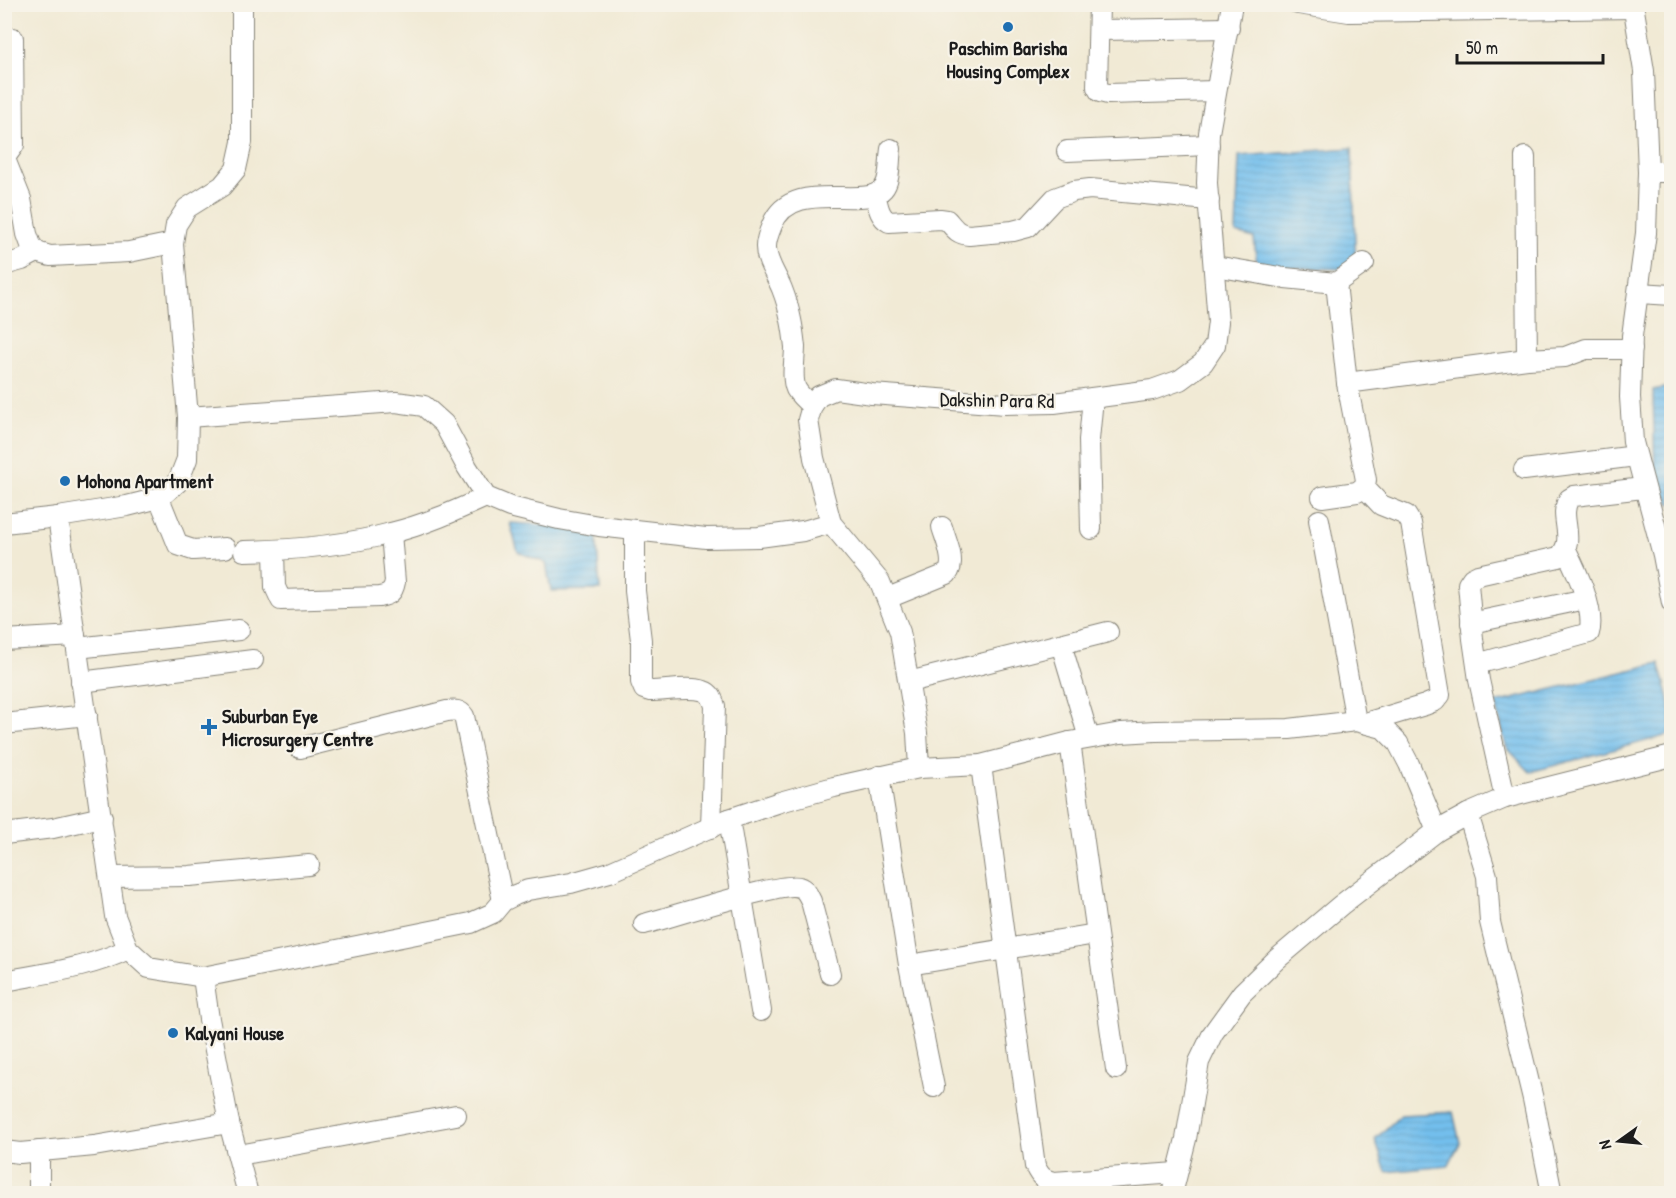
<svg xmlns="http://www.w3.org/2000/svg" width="1676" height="1198" font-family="'Patrick Hand',sans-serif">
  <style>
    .water { fill: url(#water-rules); stroke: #486e84; stroke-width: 1.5 }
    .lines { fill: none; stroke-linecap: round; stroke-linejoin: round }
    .street-casing { stroke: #868378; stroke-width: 22 }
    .street { stroke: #fff; stroke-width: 20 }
    .poi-dot { fill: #1f6fb2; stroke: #f7f3e8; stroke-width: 2 }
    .labels { text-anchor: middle; stroke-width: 4.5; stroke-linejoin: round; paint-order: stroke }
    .poi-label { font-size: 20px; font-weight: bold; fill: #1c1c1c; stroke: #f7f3e8; text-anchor: start }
    .street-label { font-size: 20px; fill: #1c1c1c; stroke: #f7f3e8 }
  </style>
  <defs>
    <pattern id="water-rules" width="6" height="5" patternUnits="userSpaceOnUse" patternTransform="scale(1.5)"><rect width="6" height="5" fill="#73bfed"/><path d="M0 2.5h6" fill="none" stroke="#63a4cb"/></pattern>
  </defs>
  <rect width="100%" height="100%" fill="#f7f3e8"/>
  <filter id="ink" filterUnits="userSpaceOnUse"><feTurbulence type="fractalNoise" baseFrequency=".0167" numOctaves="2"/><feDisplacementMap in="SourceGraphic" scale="12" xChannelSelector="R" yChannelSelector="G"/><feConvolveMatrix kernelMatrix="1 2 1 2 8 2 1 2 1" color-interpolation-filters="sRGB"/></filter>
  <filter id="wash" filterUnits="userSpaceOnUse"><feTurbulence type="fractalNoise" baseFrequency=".008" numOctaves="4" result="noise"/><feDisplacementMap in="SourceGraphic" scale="24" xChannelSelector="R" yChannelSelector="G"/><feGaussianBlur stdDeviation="1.35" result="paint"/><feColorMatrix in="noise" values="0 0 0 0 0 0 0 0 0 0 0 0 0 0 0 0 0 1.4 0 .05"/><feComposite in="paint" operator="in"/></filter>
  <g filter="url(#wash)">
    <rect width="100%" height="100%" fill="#f1ead5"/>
    <g class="water">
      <path d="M1352 148 1356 269 1257 268 1254 238 1236 233 1239 156Z"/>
      <path d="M1671 387 1672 504H1670L1655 478 1653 390Z"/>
      <path d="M510 523 596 528 600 590 551 591 546 563 518 552Z"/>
      <path d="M1659 663C1665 682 1676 716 1669 735L1530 772 1506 747 1496 703Z"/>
      <path d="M1453 1112 1460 1143 1448 1166 1386 1172 1375 1139 1401 1115Z"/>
    </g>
  </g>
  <g filter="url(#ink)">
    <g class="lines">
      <g class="street-casing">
        <g id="street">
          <path d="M242 4V142L236 169 222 186 187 208 176 225 173 243 188 417 187 459 178 482 159 498 127 506 58 517 115 916 128 949 149 968 203 977 471 923 493 913 503 901 515 895 528 890 571 883 610 872 729 819 780 802 834 787 919 768 981 765 1070 742 1121 733 1155 731 1289 729 1356 721 1383 728 1398 743 1409 764 1437 831 1341 905 1277 959 1242 993 1213 1033 1199 1062 1186 1139 1172 1194"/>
          <path d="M1099 4 1097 87 1100 92 1108 94 1215 91"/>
          <path d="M1298 4 1349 12 1633 8"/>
          <path d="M1633 4 1644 71 1648 172 1646 233 1632 336 1630 397 1633 442 1663 555 1672 603"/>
          <path d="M1099 30 1229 28"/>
          <path d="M1067 151 1209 145"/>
          <path d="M1525 157 1527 359"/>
          <path d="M4 159 14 145 13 38"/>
          <path d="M5 159 21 199 27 234 31 245 37 252 50 256 129 252 173 243"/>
          <path d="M1648 172H1672"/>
          <path d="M875 194C878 205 879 217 889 222L940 219 947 220C954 228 957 234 969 235L1013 231 1028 227 1055 198 1074 191 1090 189 1209 200"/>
          <path d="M4 265 22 260 37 252"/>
          <path d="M1215 266 1285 278 1336 283 1364 263"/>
          <path d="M1639 293 1672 295"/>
          <path d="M1347 383 1527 359 1565 357 1586 349H1632"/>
          <path d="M812 406C806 401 800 396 796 389 791 377 795 360 795 347 794 338 793 329 791 320 789 310 786 299 782 289 777 276 766 262 766 247 766 239 769 232 772 225 791 176 864 211 883 189 891 180 889 160 891 149"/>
          <path d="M188 417 396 402 424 406 444 424 467 467 486 497 510 507 559 519 599 526 706 538 759 537 803 531 831 523"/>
          <path d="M1524 470 1636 456"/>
          <path d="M1364 487 1381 505 1406 515 1411 523 1440 695 1435 701 1425 705 1365 723"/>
          <path d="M1322 497 1357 492 1364 487 1366 480 1347 383 1336 283"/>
          <path d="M159 498 178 545 193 550 225 548"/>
          <path d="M1319 520 1356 721"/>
          <path d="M4 523 58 517"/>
          <path d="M1091 529 1089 440 1093 398"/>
          <path d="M635 531V591L641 640V682L644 689 650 691C665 691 691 686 704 691 711 693 713 700 715 706L711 828"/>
          <path d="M244 551C293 550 343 546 391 533 424 525 455 511 486 497"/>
          <path d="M274 551 275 587 281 600 379 597C389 595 393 593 395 582L391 533"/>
          <path d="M888 598 947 574C957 563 946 541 942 527"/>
          <path d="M1471 623 1586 599"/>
          <path d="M4 640 75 636"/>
          <path d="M1061 644 1089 738"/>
          <path d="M77 648 239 630"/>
          <path d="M1477 664 1589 633C1596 611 1576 570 1566 550"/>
          <path d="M81 682 253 660"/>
          <path d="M909 682 1108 632"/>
          <path d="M4 724 87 715"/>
          <path d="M1070 742 1116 1069"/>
          <path d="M300 748 447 711C455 710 460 710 464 716L503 901"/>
          <path d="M981 765 1035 1166C1040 1176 1043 1180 1054 1182L1176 1173"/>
          <path d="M919 768 917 733 900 632 880 582 831 523 814 458 808 420 812 406 819 396 836 389 872 394 1005 404 1054 403 1152 390 1180 380 1203 363 1215 345 1218 322 1207 183 1209 133 1232 4"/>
          <path d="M879 776 909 965 934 1087"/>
          <path d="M1505 798 1479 680 1473 639 1468 584 1472 578 1478 575 1559 557C1578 539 1557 517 1569 499L1574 496 1643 488"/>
          <path d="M1468 814 1487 876 1490 922 1533 1099 1552 1194"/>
          <path d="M729 819 761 1011"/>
          <path d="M1437 831 1468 814 1505 798 1672 756"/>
          <path d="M4 834 53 828 102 817"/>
          <path d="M110 877 189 876 309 865"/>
          <path d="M644 924C667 918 784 881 799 887 806 889 808 895 811 901L830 974"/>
          <path d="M909 965 1096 934"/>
          <path d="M203 977 209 1019 229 1123 248 1194"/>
          <path d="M4 981C46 973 90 968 128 949"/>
          <path d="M4 1151 20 1153 94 1146 229 1123"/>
          <path d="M39 1151V1194"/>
          <path d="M239 1155 456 1115"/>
        </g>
      </g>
      <use href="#street" class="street"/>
    </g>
  </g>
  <g class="poi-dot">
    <circle cx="1008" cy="27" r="6"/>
    <circle cx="65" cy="481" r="6"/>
    <path d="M206 718h6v6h6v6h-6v6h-6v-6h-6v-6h6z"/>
    <circle cx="173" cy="1033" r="6"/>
  </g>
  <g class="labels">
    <g class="poi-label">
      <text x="1008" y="55" text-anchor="middle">Paschim Barisha<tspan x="1008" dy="23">Housing Complex</tspan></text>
      <text x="77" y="488">Mohona Apartment</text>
      <text x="222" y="723">Suburban Eye<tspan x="222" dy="23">Microsurgery Centre</tspan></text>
      <text x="185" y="1040">Kalyani House</text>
    </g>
    <g class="street-label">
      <text transform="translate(997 400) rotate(1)" y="7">Dakshin Para Rd</text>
    </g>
  </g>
  <rect width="1676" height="1198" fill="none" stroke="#f7f3e8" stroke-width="24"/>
  <g transform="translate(1619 1141) rotate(255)" stroke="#f7f3e8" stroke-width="4.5" paint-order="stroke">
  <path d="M0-4.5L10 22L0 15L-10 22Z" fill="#1c1c1c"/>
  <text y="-9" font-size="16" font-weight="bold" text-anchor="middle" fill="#1c1c1c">N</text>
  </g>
  <path d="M1457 54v9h146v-9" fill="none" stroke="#1c1c1c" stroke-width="3"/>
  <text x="1466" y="54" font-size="18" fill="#1c1c1c" stroke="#f7f3e8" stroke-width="4.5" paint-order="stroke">50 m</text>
</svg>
